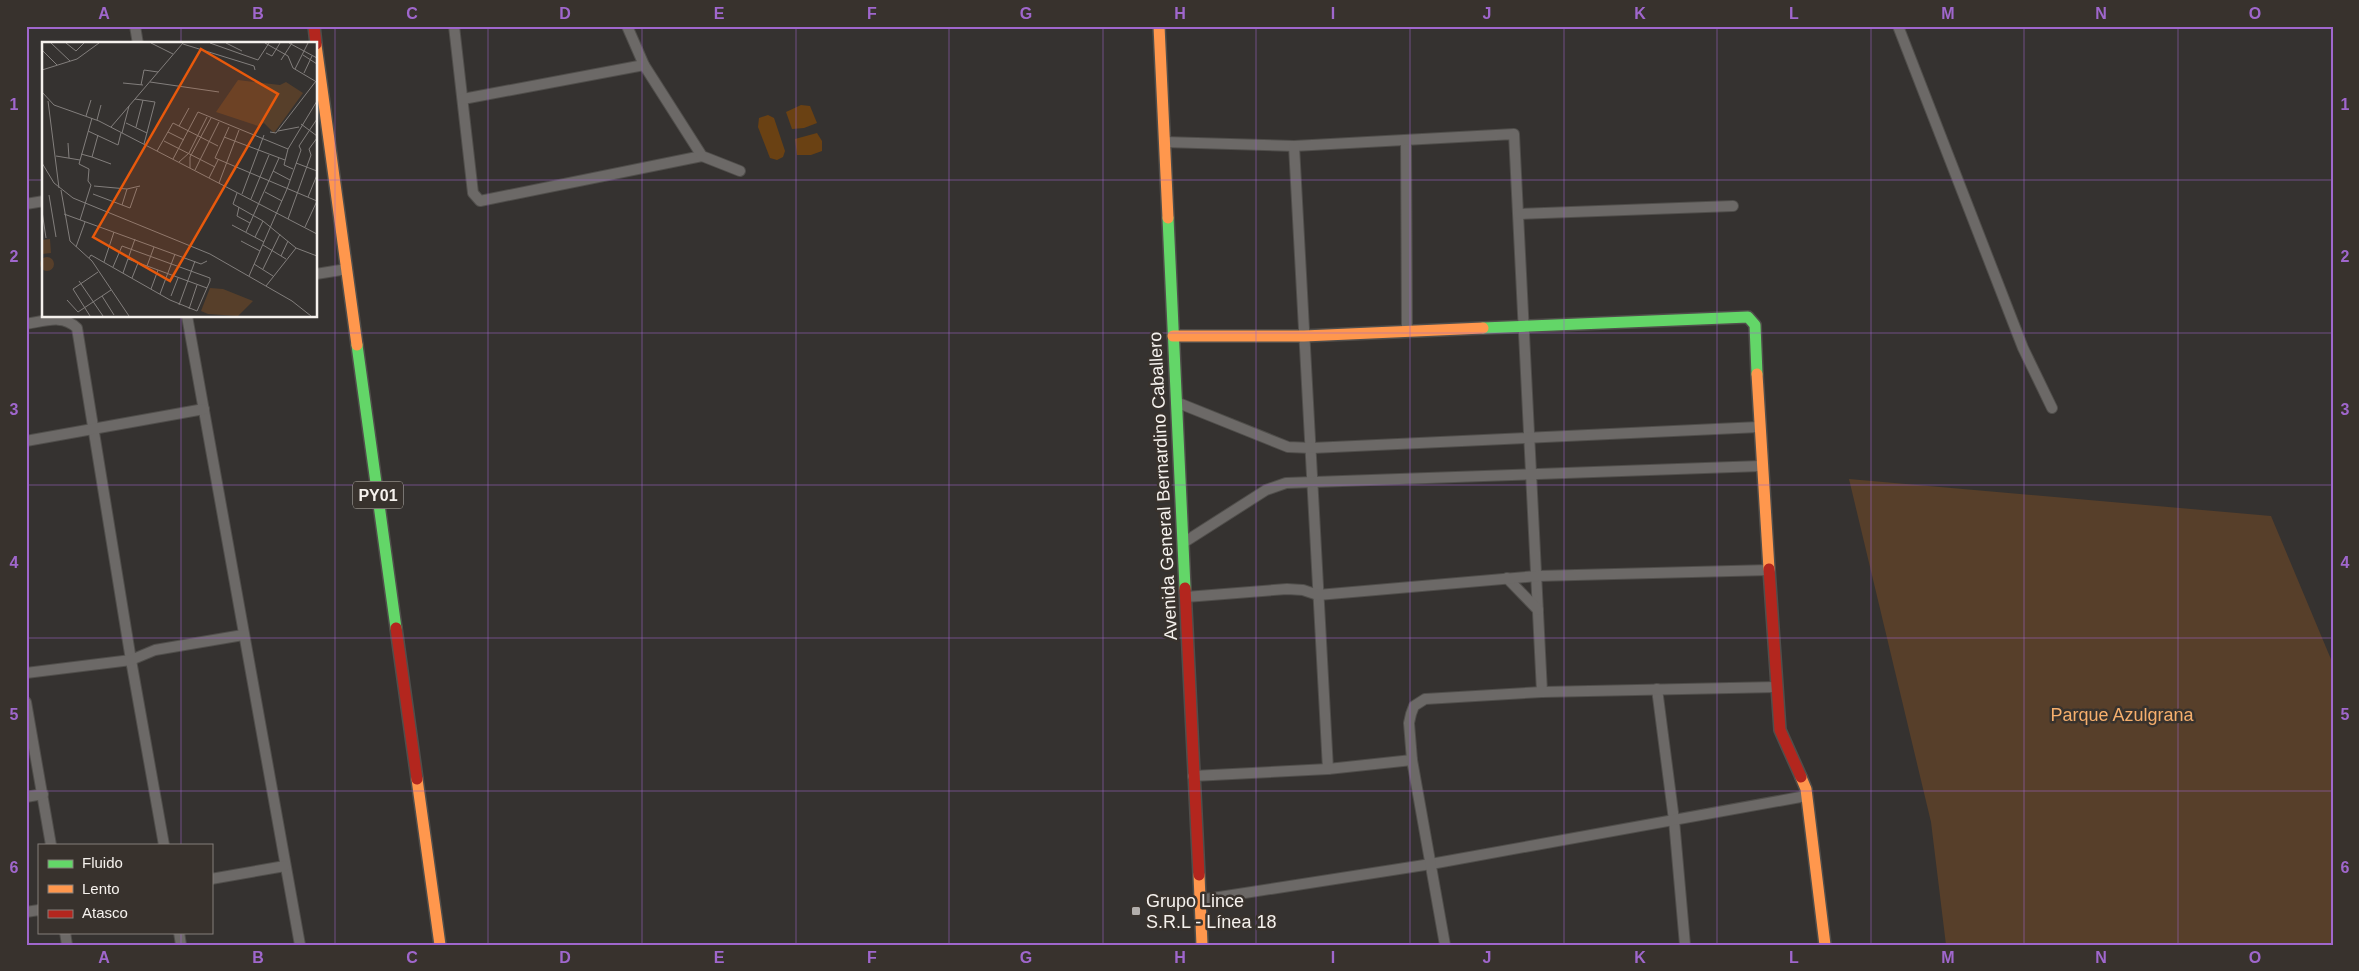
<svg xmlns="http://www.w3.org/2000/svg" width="2359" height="971" font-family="Helvetica,sans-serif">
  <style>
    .green { fill: #573f2a }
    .water { fill: #6a4113 }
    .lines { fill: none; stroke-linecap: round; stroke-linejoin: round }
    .street-casing { stroke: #504e4b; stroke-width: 12 }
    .fast-casing { stroke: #504e4b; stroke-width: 14 }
    .slow-casing { stroke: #504e4b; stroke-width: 14 }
    .jam-casing { stroke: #504e4b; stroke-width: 14 }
    .street { stroke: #6c6967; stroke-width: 10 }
    .fast { stroke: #63d668; stroke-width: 11 }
    .slow { stroke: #ff974d; stroke-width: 11 }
    .jam { stroke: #b3261e; stroke-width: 11 }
    .grid { fill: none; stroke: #a067cd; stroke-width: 1; stroke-opacity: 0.55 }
    .poi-dot { fill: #b2aeab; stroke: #38322d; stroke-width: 2 }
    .labels { text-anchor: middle; stroke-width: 5; stroke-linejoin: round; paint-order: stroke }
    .shield { fill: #38322d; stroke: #bcb8b3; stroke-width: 1 }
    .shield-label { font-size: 16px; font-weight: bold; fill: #f5f1ed }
    .street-label { font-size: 18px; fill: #f5f1ed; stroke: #38322d }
    .park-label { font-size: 18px; fill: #f6af6d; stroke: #38322d }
    .poi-label { font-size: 18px; fill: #f5f1ed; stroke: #38322d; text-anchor: start }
    .inset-road { fill: none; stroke: #827e7c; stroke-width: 1 }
    .view { fill: #e8590c; fill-opacity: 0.15; stroke: #e8590c; stroke-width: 2.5 }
    .inset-edge { fill: none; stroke: #f5f1ed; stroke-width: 2.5 }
    .neatline { fill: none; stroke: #a067cd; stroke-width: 2 }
    .grid-label { font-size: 16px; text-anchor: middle; font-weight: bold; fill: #a067cd }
  </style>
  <rect width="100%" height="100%" fill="#353230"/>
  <path class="green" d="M1849 479 2271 516 2333 664V945H1946L1931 822Z"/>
  <g class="water">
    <path d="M801 105 810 106 817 123 804 128 792 129 786 112Z"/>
    <path d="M768 115 774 118 785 151 783 157 777 160 770 158 758 127 759 118Z"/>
    <path d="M817 133 822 141V151L811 155H797L795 139Z"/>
  </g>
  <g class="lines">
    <g class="street-casing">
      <g id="street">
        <path d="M135 26 138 44"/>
        <path d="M454 26 473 193 480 201 702 156"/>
        <path d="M627 26 644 65 702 156 740 171"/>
        <path d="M1898 26 2023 348 2052 408"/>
        <path d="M463 99 644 65"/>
        <path d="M1406 140 1407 330"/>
        <path d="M1164 142 1294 146 1514 134 1542 692"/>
        <path d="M1294 146 1328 769"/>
        <path d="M26 204 44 201"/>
        <path d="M1519 214 1733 206"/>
        <path d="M316 274 347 269"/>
        <path d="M187 316 300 945"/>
        <path d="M26 324C45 321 63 314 77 328L131 660 164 845"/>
        <path d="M1176 402 1288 447 1312 448 1759 427"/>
        <path d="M26 441 204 409"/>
        <path d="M1183 543 1266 490 1286 483 1761 466"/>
        <path d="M1507 578 1538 610"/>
        <path d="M1186 597 1287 589 1303 590 1318 595 1537 576 1770 570"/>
        <path d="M26 673 131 660 155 650 243 635"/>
        <path d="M1657 689 1674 820 1685 945"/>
        <path d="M26 702 51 845"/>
        <path d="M1193 776 1328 769 1412 760"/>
        <path d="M26 797 43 794"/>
        <path d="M211 879 285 866"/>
        <path d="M1200 900 1431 864 1806 796"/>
        <path d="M26 912 39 910"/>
        <path d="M65 932 67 945"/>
        <path d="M179 932 181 945"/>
        <path d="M1445 945 1412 760 1409 723 1411 714 1414 706 1425 699 1542 692 1777 687"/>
      </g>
    </g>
    <g class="fast-casing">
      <g id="fast">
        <path d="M1168 218 1185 588"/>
        <path d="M1483 328 1748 317 1755 325 1757 374"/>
        <path d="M357 345 396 628"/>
      </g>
    </g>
    <g class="slow-casing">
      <g id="slow">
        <path d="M1159 26 1168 218"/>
        <path d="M316 45 357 345"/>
        <path d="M1173 336H1304L1483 328"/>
        <path d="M1757 374 1769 569"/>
        <path d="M1801 777 1806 789 1825 945"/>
        <path d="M417 779 440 945"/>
        <path d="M1199 875 1202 945"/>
      </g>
    </g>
    <g class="jam-casing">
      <g id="jam">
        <path d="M314 26 316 44"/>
        <path d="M1769 569 1780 730 1801 777"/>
        <path d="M1185 588 1199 875"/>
        <path d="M396 628 417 779"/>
      </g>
    </g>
    <use href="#street" class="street"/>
    <use href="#fast" class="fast"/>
    <use href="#slow" class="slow"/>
    <use href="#jam" class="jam"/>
  </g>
  <path class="grid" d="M181 26V44M335 26V945M488 26V945M642 26V945M796 26V945M949 26V945M1103 26V945M1256 26V945M1410 26V945M1564 26V945M1717 26V945M1871 26V945M2024 26V945M2178 26V945M26 180H44M316 180H2333M181 316V845M26 333H2333M26 485H2333M26 638H2333M26 791H2333M181 932V945"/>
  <rect class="poi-dot" x="1131" y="906" width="10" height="10" rx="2.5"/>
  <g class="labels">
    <rect class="shield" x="353" y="481.5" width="50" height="27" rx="4"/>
    <g class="shield-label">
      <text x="378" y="501">PY01</text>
    </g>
    <g class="street-label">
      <text transform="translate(1163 486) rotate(-93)" y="6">Avenida General Bernardino Caballero</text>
    </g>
    <g class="park-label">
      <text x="2122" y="721">Parque Azulgrana</text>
    </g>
    <g class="poi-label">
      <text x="1146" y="907">Grupo Lince<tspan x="1146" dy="21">S.R.L - Línea 18</tspan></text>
    </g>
  </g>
  <g transform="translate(42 42)">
    <rect width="275" height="275" fill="#353230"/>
    <path d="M196 38 238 43 244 40 261 51 232 91 222 81 216 84 174 70ZM8 197 9 211 0 212V198ZM-2 222a7 7 0 1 1 14 0a7 7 0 1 1-14 0ZM168 246 181 247 211 259 196 274 166 272 159 269Z" fill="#573f2a"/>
    <path class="inset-road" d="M9 1 28 19M24 1 34 9 42 1M109 1 131 12M168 1 216 18 227 1M184 1 200 9M223 1 246 14 251 26 273 39M247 1 275 16M141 2 212 24 213 28M0 8 15 23M224 11 230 14 238 1M261 13 275 22M239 18 250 1M253 27 266 1M0 28 35 17 57 1M262 31 270 14M108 40 177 50M81 41 101 43M99 43 102 28 116 30M0 50 12 63 57 79 275 192M93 57 113 60 102 102M6 59 17 146M44 74 49 58M55 78 59 63M84 81 105 91M259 82 275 94M137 84 147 66M69 85 141 1M94 85 101 58M187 85 173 116 275 159M46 89 76 103 79 91M236 89 257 85M126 90 142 98M228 90 234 91 274 39M80 91 87 64M182 95 243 118M122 99 173 125M26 101 27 116M246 107 242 123 251 127M115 109 131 81 176 104M39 112 50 115 56 93M14 114 38 118M50 115 69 122M131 117 156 70 246 107 275 59M137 120 147 111 165 75M0 121 12 141 31 156 168 212 250 259 269 274M254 121 275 129M148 126V115L169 76M153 128 177 80M231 129 248 138M167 136 176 118M177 141 197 88M52 144 85 147 98 144M19 148 28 199 50 219 87 274M223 150 240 159M195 151 191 162 221 179 254 206 275 214M51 152 88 166 95 146M200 152 222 93M7 153 14 195M266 155 275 133M209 157 227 113M80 163 85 147M197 165 195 174 208 181M0 169 4 196M22 172 159 222 165 219M246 177 269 113 267 107 275 96M38 178 49 143 46 139 47 127 37 122 50 76M190 183 222 200M263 185 275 159M204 190 237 116M213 195 221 179M199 199 218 209M221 203 244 217M34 205 43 180M239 214 246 199M47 216 49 213 128 258 155 269 168 239V236L80 204 71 225M86 217 165 246M62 220 72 190M212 222 231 234M105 224 112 205M221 227 238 192M81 231 93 197M207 234 245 147 259 108 257 104 275 77M90 236 96 221M37 239 61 274M224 244 254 206M109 247 116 228M118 252 133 212M60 254 72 273M129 254 136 236M25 258 36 270 69 248M137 263 153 219M147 267 155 243M48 274 31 247 56 230"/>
    <path class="view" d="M159 7 236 52 128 239 51 195Z"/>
    <rect width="275" height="275" class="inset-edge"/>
  </g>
  <rect width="2359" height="971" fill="none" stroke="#38322d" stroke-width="55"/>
  <rect x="38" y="844" width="175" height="90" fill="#38322d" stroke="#847e7a"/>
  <rect x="48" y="860" width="25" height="8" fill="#63d668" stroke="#847e7a"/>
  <text x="82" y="868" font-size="15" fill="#f5f1ed">Fluido</text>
  <rect x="48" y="885" width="25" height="8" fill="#ff974d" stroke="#847e7a"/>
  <text x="82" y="894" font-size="15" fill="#f5f1ed">Lento</text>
  <rect x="48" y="910" width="25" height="8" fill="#b3261e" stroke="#847e7a"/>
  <text x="82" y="918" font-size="15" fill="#f5f1ed">Atasco</text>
  <rect x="28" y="28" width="2304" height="916" class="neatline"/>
  <g class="grid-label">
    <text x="104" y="19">A</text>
    <text x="258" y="19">B</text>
    <text x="412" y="19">C</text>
    <text x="565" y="19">D</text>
    <text x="719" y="19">E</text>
    <text x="872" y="19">F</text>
    <text x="1026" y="19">G</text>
    <text x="1180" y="19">H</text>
    <text x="1333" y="19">I</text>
    <text x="1487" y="19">J</text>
    <text x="1640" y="19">K</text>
    <text x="1794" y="19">L</text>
    <text x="1948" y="19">M</text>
    <text x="2101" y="19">N</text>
    <text x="2255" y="19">O</text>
    <text x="14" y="110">1</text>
    <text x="2345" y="110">1</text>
    <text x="14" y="262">2</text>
    <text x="2345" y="262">2</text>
    <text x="14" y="415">3</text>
    <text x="2345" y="415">3</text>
    <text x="14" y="568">4</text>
    <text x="2345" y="568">4</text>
    <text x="14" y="720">5</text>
    <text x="2345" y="720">5</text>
    <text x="14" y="873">6</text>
    <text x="2345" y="873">6</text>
    <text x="104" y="963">A</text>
    <text x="258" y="963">B</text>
    <text x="412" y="963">C</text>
    <text x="565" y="963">D</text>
    <text x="719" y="963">E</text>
    <text x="872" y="963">F</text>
    <text x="1026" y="963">G</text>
    <text x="1180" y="963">H</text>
    <text x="1333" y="963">I</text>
    <text x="1487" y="963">J</text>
    <text x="1640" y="963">K</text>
    <text x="1794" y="963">L</text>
    <text x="1948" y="963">M</text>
    <text x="2101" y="963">N</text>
    <text x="2255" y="963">O</text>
  </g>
</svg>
